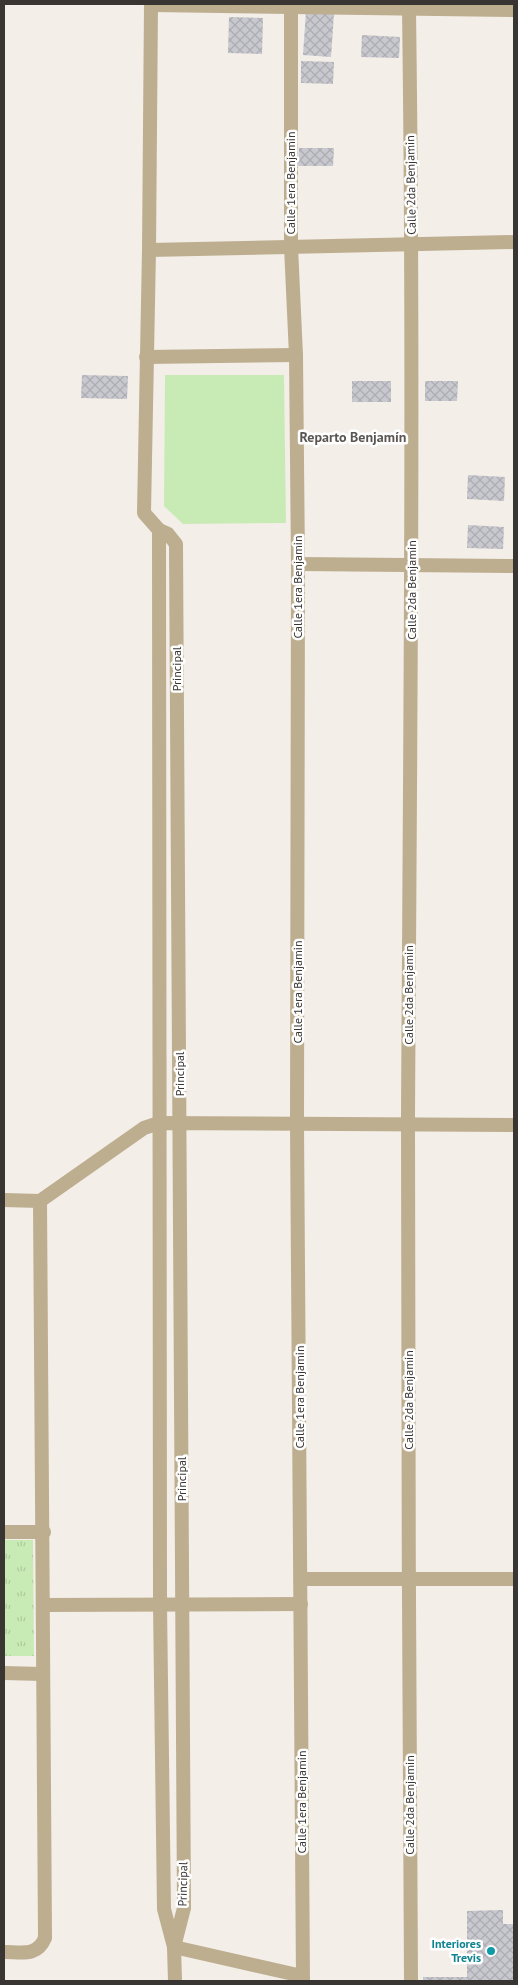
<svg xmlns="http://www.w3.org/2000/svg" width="518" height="1985" font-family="'PT Sans',sans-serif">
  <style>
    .grass { fill: #c8ebb5 }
    .park { fill: url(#park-tufts) }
    .building { fill: url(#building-cross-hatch) }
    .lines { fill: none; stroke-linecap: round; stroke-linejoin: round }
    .minor { stroke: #bdae8f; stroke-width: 14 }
    .tertiary { stroke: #bdae8f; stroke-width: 14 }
    .culture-dot { fill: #0f9aa8; stroke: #fff; stroke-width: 2 }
    .labels { text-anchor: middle; stroke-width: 5; stroke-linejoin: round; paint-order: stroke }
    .street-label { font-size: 12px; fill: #383533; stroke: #fff }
    .culture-label { font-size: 12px; font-weight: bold; fill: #0d838f; stroke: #fff; text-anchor: end }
    .neighbourhood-label { font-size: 14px; font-weight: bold; fill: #5b5551; stroke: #fff }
  </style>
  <defs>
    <pattern id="park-tufts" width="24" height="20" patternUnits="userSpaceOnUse" patternTransform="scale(1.25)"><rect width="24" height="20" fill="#c8ebb5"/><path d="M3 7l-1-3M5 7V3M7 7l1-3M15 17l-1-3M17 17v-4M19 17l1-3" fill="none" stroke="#adca9c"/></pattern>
    <pattern id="building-cross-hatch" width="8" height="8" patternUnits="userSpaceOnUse" patternTransform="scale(1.25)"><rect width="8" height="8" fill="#c8c8cf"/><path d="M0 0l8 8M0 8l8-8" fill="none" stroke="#adacb2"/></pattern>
  </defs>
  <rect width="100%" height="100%" fill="#f4eee9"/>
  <path class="grass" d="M165 375H284L286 523 183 524 164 506Z"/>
  <path class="park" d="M4 1540H33L34 1656H4Z"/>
  <g class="building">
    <path d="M306 11 334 13 331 57 303 55Z"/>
    <path d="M229 17 263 18 262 54 228 53Z"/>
    <path d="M362 35 400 37 399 58 361 57Z"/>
    <path d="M301 61 334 62 333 84 301 83Z"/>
    <path d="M299 148H334L333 166H298Z"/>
    <path d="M82 375 128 376 127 399 81 398Z"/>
    <rect x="352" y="381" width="39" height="21"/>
    <path d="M425 381H458L457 401H425Z"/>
    <path d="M468 475 505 477 504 501 467 499Z"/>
    <path d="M468 525 504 527 503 549 467 548Z"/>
    <path d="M503 1910V1924H514V1981H423V1977H467V1911Z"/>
  </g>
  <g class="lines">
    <g class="minor">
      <path d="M151 4 149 250 144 513 159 530"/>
      <path d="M291 4V247L296 355 298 564 297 1125 303 1981"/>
      <path d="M151 5 514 10"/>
      <path d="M409 9C414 379 410 749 408 1119 407 1406 410 1694 411 1981"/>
      <path d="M149 250 514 242"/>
      <path d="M146 357 296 355"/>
      <path d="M298 564 514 566"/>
      <path d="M4 1200 40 1201 144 1128 159 1123 514 1125"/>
      <path d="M4 1532H44"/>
      <path d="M301 1579H514"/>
      <path d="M43 1605 301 1604"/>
      <path d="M4 1673 42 1674"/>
      <path d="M174 1947 302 1976"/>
      <path d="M4 1952C22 1952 37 1957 45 1938L40 1201"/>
    </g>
    <path class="tertiary" d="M174 1947 184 1908 176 544 168 534 159 530 160 1605 164 1909 174 1947 175 1981"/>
  </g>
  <circle class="culture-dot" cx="491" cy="1951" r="5"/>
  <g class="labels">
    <g class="street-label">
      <text transform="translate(291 183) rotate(-90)" y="4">Calle 1era Benjamin</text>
      <text transform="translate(411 185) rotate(-91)" y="4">Calle 2da Benjamin</text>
      <text transform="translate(298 587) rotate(-90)" y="4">Calle 1era Benjamin</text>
      <text transform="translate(412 590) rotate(-90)" y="4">Calle 2da Benjamin</text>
      <text transform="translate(177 669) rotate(-90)" y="4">Principal</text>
      <text transform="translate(298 992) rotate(-90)" y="4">Calle 1era Benjamin</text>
      <text transform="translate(409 995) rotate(-90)" y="4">Calle 2da Benjamin</text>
      <text transform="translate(180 1074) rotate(-90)" y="4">Principal</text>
      <text transform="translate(300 1397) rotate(-90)" y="4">Calle 1era Benjamin</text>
      <text transform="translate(409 1400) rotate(-90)" y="4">Calle 2da Benjamin</text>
      <text transform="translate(182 1479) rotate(-90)" y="4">Principal</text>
      <text transform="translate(302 1802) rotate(-90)" y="4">Calle 1era Benjamin</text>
      <text transform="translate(410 1805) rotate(-90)" y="4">Calle 2da Benjamin</text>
      <text transform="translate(183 1884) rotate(-89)" y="4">Principal</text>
    </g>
    <g class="culture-label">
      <text x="481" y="1948">Interiores<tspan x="481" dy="14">Trevis</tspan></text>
    </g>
    <g class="neighbourhood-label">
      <text x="353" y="442">Reparto Benjamín</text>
    </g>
  </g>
  <rect width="518" height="1985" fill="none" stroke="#383533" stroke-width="10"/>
</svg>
